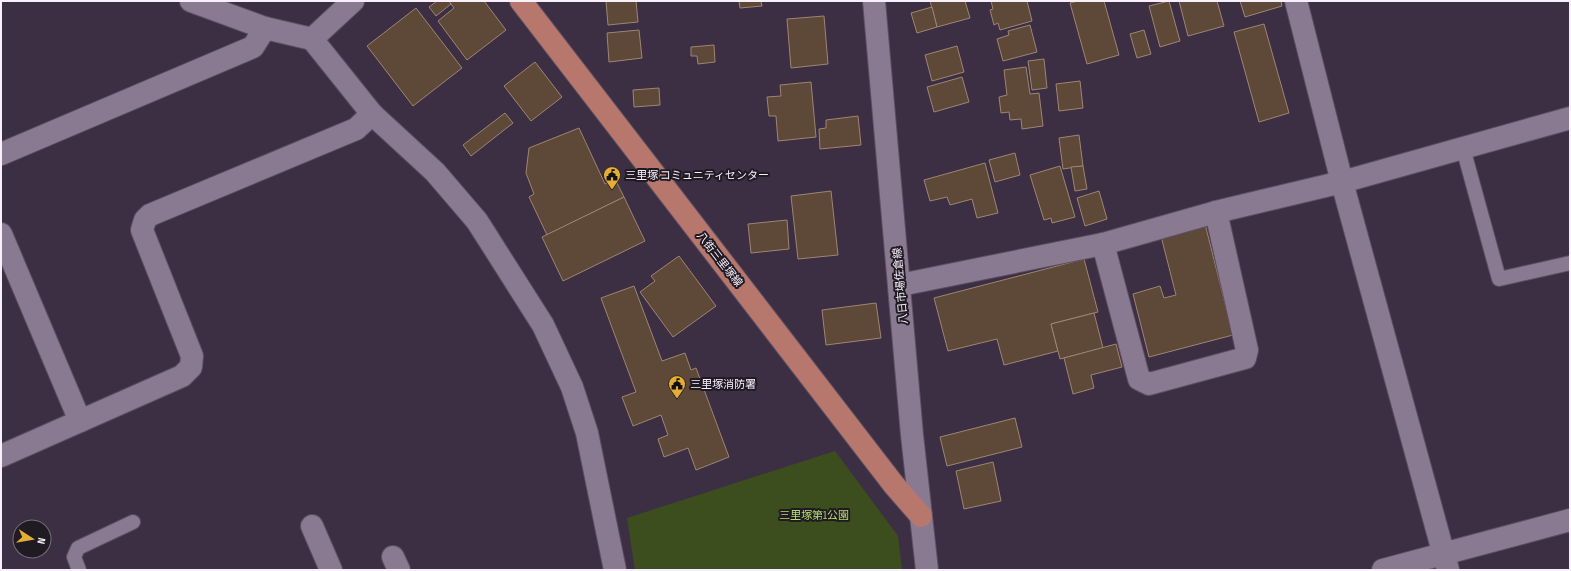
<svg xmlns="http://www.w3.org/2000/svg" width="1571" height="571" font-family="'Sofia Sans Condensed','Noto Sans JP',sans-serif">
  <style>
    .green { fill: #3d4e1e }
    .building { fill: #5e4838; stroke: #9e8574 }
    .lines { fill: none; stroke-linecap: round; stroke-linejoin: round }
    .lane-casing { stroke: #5b4f60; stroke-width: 16 }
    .street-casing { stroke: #5b4f60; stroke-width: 24 }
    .secondary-casing { stroke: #5b4f60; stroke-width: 24 }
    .primary-casing { stroke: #5b4f60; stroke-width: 24 }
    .lane { stroke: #8a7a91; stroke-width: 14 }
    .street { stroke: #8a7a91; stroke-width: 22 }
    .secondary { stroke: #8a7a91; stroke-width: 22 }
    .primary { stroke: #b7776d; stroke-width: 22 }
    .labels { text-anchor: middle; stroke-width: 4; stroke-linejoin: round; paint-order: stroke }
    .poi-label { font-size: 11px; fill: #f9f0fd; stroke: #201a23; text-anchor: start }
    .street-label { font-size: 11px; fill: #f9f0fd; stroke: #201a23 }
    .park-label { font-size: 11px; fill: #b3de6a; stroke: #201a23 }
  </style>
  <rect width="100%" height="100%" fill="#3c2f43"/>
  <path class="green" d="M835 451 898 536 902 570H635L627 518Z"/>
  <g class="building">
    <path d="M437 1H449L451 4 436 16 429 7Z"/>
    <path d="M449 1H484L506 30 467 60 438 21 454 8Z"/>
    <path d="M606 1H636L638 22 608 25Z"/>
    <path d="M739 1H761L762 6 740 8Z"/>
    <path d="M930 1H965L970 18 937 27Z"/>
    <path d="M991 1H1027L1032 21 1000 30 998 23 994 25 990 10 993 9Z"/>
    <path d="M1078 1H1104L1119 55 1087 64 1070 3Z"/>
    <path d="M1169 1 1180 41 1160 47 1149 6Z"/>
    <path d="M1179 1H1217L1224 26 1188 36Z"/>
    <path d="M1240 1H1281L1282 6 1245 17Z"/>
    <path d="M932 7 937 27 917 33 911 13Z"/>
    <path d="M416 8 462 68 413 106 367 46Z"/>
    <path d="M824 16 828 64 791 68 787 19Z"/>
    <path d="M1264 24 1289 113 1259 122 1234 32Z"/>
    <path d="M1030 25 1037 52 1003 61 997 39 1009 35 1008 31Z"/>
    <path d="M639 30 642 58 609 62 607 33Z"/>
    <path d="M1144 30 1151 54 1137 58 1130 34Z"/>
    <path d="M714 45 715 62 698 64 697 56H691V47Z"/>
    <path d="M957 46 964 72 932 81 925 55Z"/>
    <path d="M1044 59 1047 88 1032 90 1028 61Z"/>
    <path d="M535 62 562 97 531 121 504 86Z"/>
    <path d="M1026 67 1030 94 1039 93 1043 126 1022 129 1021 119 1010 120 1009 112 1001 113 999 97 1007 95 1004 70Z"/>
    <path d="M962 77 969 102 934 112 927 87Z"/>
    <path d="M1080 81 1083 108 1059 111 1056 84Z"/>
    <path d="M811 82 816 137 778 141 776 116H769L767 97 781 96 780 85Z"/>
    <path d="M659 88 660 105 634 107 633 90Z"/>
    <path d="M505 113 513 123 471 156 463 145Z"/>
    <path d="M858 116 861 145 820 149 819 129 826 128V120Z"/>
    <path d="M579 128 605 184 615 179 624 197 547 235 529 197 534 194 526 173 529 148Z"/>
    <path d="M1079 135 1083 166 1063 169 1059 138Z"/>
    <path d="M1015 153 1020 175 995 182 989 160Z"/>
    <path d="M985 163 998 213 977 218 972 199 950 205 947 197 930 201 924 180Z"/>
    <path d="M1060 166 1075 217 1052 223 1051 218 1044 220 1030 175Z"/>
    <path d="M1083 166 1087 189 1075 191 1071 167Z"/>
    <path d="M831 191 838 255 798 259 791 196Z"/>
    <path d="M1099 191 1107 219 1085 226 1077 198Z"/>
    <path d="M624 197 645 241 563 281 542 237Z"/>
    <path d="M787 220 789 249 751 253 748 224Z"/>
    <path d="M1205 224 1233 335 1149 357 1133 294 1160 286 1164 298 1176 295 1161 236Z"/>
    <path d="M679 256 716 306 673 337 640 292 655 281 651 276Z"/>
    <path d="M1084 259 1098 312 1051 324 1058 351 1004 365 997 339 948 351 934 298Z"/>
    <path d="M634 286 662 361 685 353 691 370 696 368 729 457 696 470 688 448 664 457 658 439 668 435 661 415 633 426 622 397 636 392 601 298Z"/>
    <path d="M876 303 881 338 826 345 822 310Z"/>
    <path d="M1094 313 1103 348 1060 359 1051 324Z"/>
    <path d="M1116 344 1122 367 1091 375 1094 388 1073 394 1064 358Z"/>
    <path d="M1015 418 1022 447 947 466 940 437Z"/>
    <path d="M993 462 1001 501 964 509 956 471Z"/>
  </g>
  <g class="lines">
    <g class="lane-casing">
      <g id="lane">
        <path d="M1463 148 1499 279 1570 263"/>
        <path d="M79 570 74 557 78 548 133 522"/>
      </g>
    </g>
    <g class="street-casing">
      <g id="street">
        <path d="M191 1 265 28 312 39 353 1"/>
        <path d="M1296 1 1342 182 1448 570"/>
        <path d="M312 39 372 114 435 172 477 221 543 325 572 387 587 433 615 570"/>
        <path d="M1 154 253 47 265 28"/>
        <path d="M1 234 80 421"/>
        <path d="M1103 244 1139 379 1149 384 1245 358 1247 350 1216 212"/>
        <path d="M900 285 1103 244 1216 212 1342 182 1570 118"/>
        <path d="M1 456 182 376 191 367 192 356 142 230 145 220 150 215 356 129 372 114"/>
        <path d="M312 526 331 570"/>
        <path d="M393 557 399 570"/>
      </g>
    </g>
    <g class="secondary-casing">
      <g id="secondary">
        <path d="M874 1 912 435 927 570"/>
        <path d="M1383 570 1570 520"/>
      </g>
    </g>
    <g class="primary-casing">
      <path id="primary" d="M521 1 894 485 921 516"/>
    </g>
    <use href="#lane" class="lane"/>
    <use href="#street" class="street"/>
    <use href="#secondary" class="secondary"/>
    <use href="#primary" class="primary"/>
  </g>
  <defs>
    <g id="civic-pin" transform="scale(0.9)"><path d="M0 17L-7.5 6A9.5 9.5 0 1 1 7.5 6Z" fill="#e4ae35" stroke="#201a23"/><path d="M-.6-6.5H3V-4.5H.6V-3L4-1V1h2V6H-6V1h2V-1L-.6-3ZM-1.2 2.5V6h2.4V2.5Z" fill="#111"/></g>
  </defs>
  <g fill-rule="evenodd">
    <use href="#civic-pin" x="612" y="175"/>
    <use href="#civic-pin" x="677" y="384"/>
  </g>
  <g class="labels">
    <g class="poi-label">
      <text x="625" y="179">三里塚 コミュニティセンター</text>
      <text x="690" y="388">三里塚消防署</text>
    </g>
    <g class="street-label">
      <text transform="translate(720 259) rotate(52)" y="4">八街三里塚線</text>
      <text transform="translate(900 286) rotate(-95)" y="4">八日市場佐倉線</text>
    </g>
    <g class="park-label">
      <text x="814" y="519">三里塚第1公園</text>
    </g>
  </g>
  <rect width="1571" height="571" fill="none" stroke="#f9f0fd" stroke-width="4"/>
  <g transform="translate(32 539) rotate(102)"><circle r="19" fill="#201a23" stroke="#77707a"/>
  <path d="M0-3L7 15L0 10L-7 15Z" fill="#e4ae35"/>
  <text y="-6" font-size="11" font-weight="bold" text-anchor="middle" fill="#f9f0fd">N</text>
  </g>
</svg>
